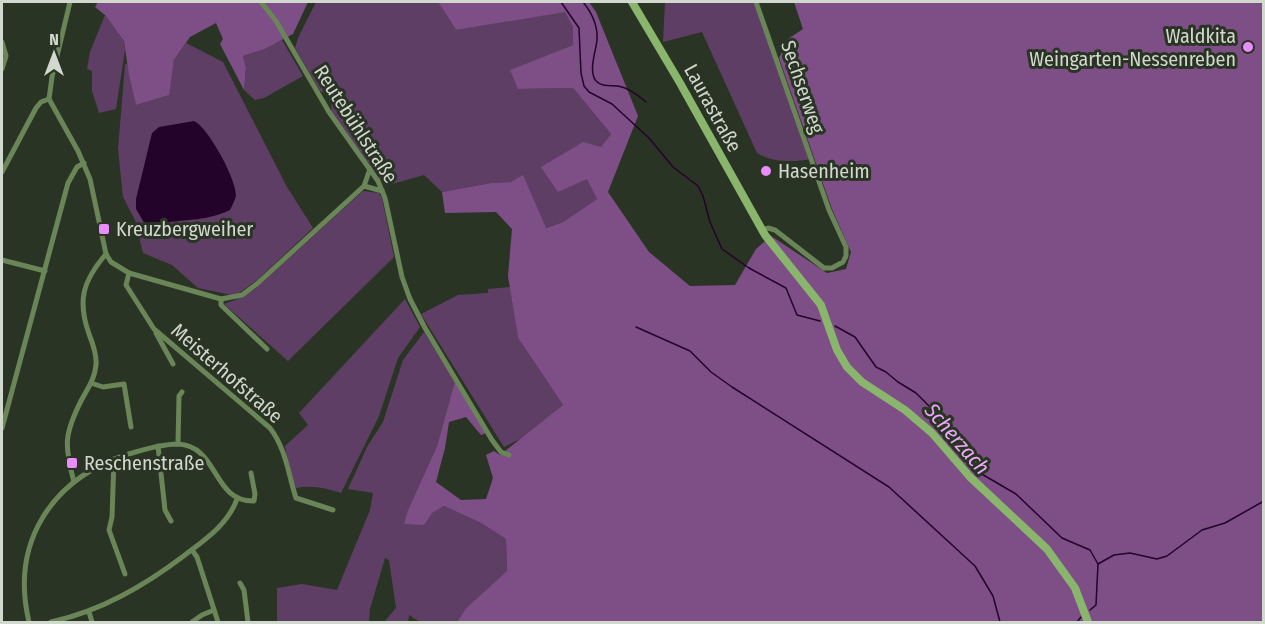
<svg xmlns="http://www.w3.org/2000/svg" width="1265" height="624" font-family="'Fira Sans Condensed',sans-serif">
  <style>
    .green { fill: #5f3e65 }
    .forest { fill: #7e4e87 }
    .water { fill: #24032b }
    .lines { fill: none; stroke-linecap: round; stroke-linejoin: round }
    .stream { stroke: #24032b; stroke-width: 1.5 }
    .street { stroke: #6a8558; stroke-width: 5 }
    .secondary { stroke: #89b56c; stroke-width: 8 }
    .poi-dot { fill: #ea8dfc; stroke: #2a3424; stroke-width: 2 }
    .labels { text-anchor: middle; stroke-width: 6; stroke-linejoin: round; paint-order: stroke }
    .poi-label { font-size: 20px; fill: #d1d8cd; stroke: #2a3424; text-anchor: start }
    .street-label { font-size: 20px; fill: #d1d8cd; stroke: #2a3424 }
    .water-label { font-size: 21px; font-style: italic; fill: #eda8fa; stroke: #2a3424 }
  </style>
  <rect width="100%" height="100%" fill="#2a3424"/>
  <g class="green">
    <path d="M316 2H438L456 30 565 11 573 27V45L511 70 519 89 573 88 611 134 601 147 588 179 597 199 563 222 545 228 511 182 491 183 442 192 424 175 385 186 331 111 332 100 329 95 320 91 295 48 298 38Z"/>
    <path d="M665 2H756L812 159C794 162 773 163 757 153L702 32 663 42Z"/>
    <path d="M105 15 124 41 125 50 116 109 99 113 92 91V71L87 69 90 52Z"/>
    <path d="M282 40 303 76 264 98 255 100 244 90 246 68 243 56 265 49Z"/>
    <path d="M186 43 223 62 287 187 313 228 257 280 239 293 232 295 198 288 172 265 143 253 135 220 123 197 118 149 125 65 127 63 136 105 168 95 174 60Z"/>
    <path d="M363 191 379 193 382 198 394 257 288 361 224 304 238 299 255 289Z"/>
    <path d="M510 287 518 338 563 405 524 437 504 447 421 314 458 295 488 293V289Z"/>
    <path d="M405 299 420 327 398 358 379 416 341 493C326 488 312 485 296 488L290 475 285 446 308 425 299 413Z"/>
    <path d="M424 332 455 381 437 446 408 510 431 513 444 506 481 523 506 539 507 571 466 608 457 622H420L409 615 408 622H384L396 608 389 560 385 558 370 609 369 622H277V588L302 584 337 590 370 510 373 493 348 489 367 447 383 422 403 360Z"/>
  </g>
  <g class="forest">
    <path d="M98 2H308L293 34 265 49 243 56 246 68 244 90 220 44 223 39 216 23 190 37 174 60 169 95 136 105 129 75 124 41 105 15 95 7Z"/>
    <path d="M438 2H589L596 12 638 116 608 192 649 252 690 286 735 285 756 249 771 236 827 273 846 269 851 252 832 209 779 58 788 39 803 29 794 2H1263V622H457L466 608 507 571 506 539 481 523 444 506 432 513 424 525 404 524 408 510 437 446 455 381 486 433 481 435 466 417 449 422 445 448 436 482 461 500 486 499 493 478 486 455 494 451 500 455 563 405 518 338 508 276 512 229 496 212 445 213 442 192 491 183 511 182 523 175 546 228 563 222 597 199 587 179 558 192 541 167 583 142 601 147 611 134 573 88 518 89 510 70 573 45V27L565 12 456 30Z"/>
  </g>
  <path class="water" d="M194 121C208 127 237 180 236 196 235 200 232 206 230 210 207 221 188 219 164 223 156 224 153 225 145 224L136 209V199L152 133 159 127Z"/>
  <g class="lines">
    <g class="stream">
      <path d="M561 2 579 28 581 73 584 86 589 92 612 104 649 138 673 167 698 186 703 196 710 222 722 249 749 268 786 288 797 315 820 321"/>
      <path d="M583 2C592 13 598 25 597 40 596 51 588 71 596 81 602 87 610 85 618 86 629 88 638 95 646 102"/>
      <path d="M835 326 855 337 876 367 886 372 898 382 916 393 941 418 980 473 1016 494 1062 538 1090 550 1098 564 1096 605 1090 610"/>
      <path d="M636 327 690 351 711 372 732 387 889 487 975 566 993 596 1000 622"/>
      <path d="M1098 564 1114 555 1130 553 1157 559 1167 556 1202 530 1225 523 1264 501"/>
      <path d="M1077 622 1081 617"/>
    </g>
    <g class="street">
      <path d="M70 2 52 77 49 99 78 151 90 179 106 254 111 262 129 273 221 299 242 295 258 283 364 186 370 169"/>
      <path d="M261 2 276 21 329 112 378 181 385 198 402 277 410 299 425 328 492 440 501 452 509 455"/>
      <path d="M756 2 829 210 846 247V256L843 262 832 268H824L775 230 768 228 762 230"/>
      <path d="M2 42 6 56 2 69"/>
      <path d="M2 172 36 108 41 102 49 99"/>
      <path d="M364 186 382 191"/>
      <path d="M2 260 45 271"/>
      <path d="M129 273 126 285 154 329 270 428C286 449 288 473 296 498L333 510"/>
      <path d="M221 299V305L267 349"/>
      <path d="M156 333 173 364"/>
      <path d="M91 383 103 387 124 384 131 427"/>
      <path d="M2 428 68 183 77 167 84 163"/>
      <path d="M178 444 179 396 182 392"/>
      <path d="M158 446 165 510 171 521"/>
      <path d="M114 459 112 517 109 530 125 574"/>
      <path d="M74 482C64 445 64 434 82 399 88 388 95 378 96 365 97 355 93 344 89 334 77 300 83 281 106 254"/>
      <path d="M192 550 197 557 218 622"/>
      <path d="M240 583 244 590 248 622"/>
      <path d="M89 612 92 622"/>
      <path d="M29 622C10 542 52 478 129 454 145 449 162 444 178 444 219 446 212 502 254 501L255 494 251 473"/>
      <path d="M51 622C101 611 144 586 185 555 206 539 228 524 237 499"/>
      <path d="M192 622 202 615 214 610"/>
    </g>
    <path class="secondary" d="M632 2 680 83 765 235 821 305 837 350 847 367 862 382 905 410 932 433 970 477 1047 549 1075 588 1088 622"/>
  </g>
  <g class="poi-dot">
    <circle cx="1248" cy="47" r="6"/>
    <circle cx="766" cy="171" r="6"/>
    <rect x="98" y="223" width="12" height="12" rx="3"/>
    <rect x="66" y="457" width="12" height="12" rx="3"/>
  </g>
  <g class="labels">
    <g class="poi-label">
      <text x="1236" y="43" text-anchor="end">Waldkita<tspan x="1236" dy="23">Weingarten-Nessenreben</tspan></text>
      <text x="778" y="178">Hasenheim</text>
      <text x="116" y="236">Kreuzbergweiher</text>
      <text x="84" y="470">Reschenstraße</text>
    </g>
    <g class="street-label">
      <text transform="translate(803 87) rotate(71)" y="7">Sechserweg</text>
      <text transform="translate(713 108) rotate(61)" y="7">Laurastraße</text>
      <text transform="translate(356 124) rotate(57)" y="7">Reutebühlstraße</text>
      <text transform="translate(227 373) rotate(41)" y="7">Meisterhofstraße</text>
    </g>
    <g class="water-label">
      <text transform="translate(957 439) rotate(49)" y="7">Scherzach</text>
    </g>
  </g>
  <rect width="1265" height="624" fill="none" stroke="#d1d8cd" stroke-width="6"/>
  <g transform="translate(54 54)" stroke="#2a3424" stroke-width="4.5" paint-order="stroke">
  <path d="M0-4.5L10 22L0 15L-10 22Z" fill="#d1d8cd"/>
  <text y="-9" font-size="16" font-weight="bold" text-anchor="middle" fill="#d1d8cd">N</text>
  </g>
</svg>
